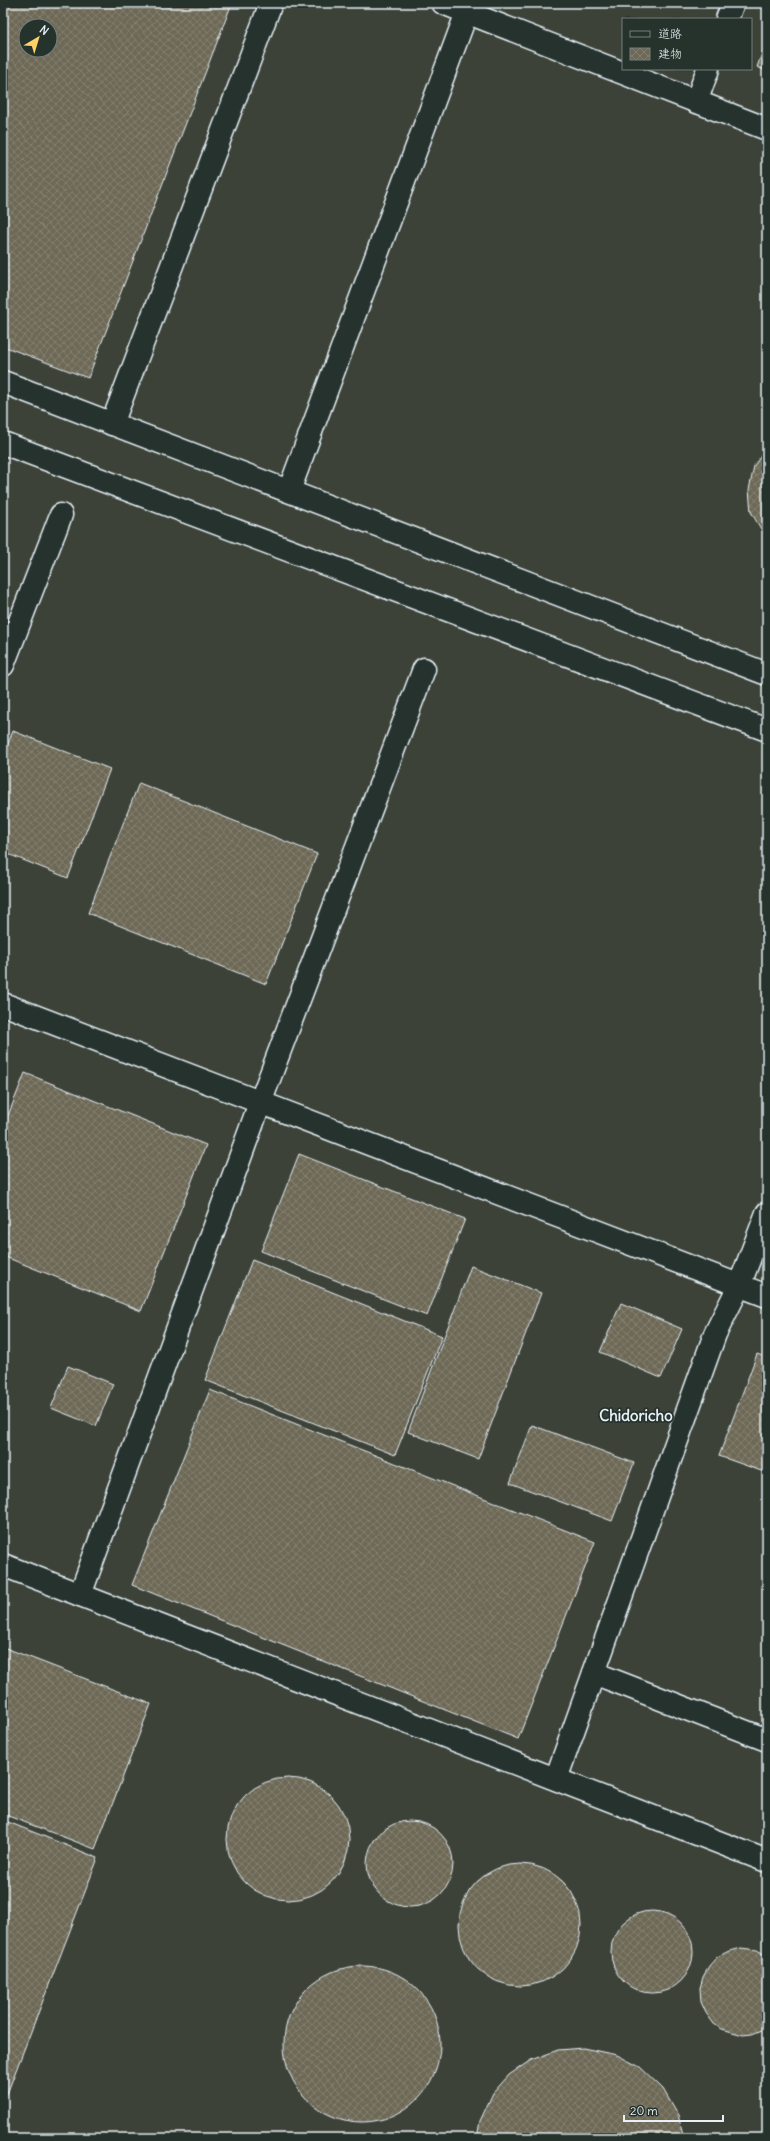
<svg xmlns="http://www.w3.org/2000/svg" width="770" height="2141" font-family="Delius,'Klee One',sans-serif">
  <style>
    .built { fill: #3c4339; fill-rule: evenodd }
    .building { fill: url(#building-cross-hatch); stroke: #e8f1f8; fill-rule: evenodd }
    .lines { fill: none; stroke-linecap: round; stroke-linejoin: round }
    .minor-casing { stroke: #e8f1f8; stroke-width: 25 }
    .minor { stroke: #26332d; stroke-width: 22 }
    .labels { text-anchor: middle; stroke-width: 3.5; stroke-linejoin: round; paint-order: stroke }
    .neighbourhood-label { font-size: 15px; font-weight: bold; fill: #e8f1f8; stroke: #26332d }
  </style>
  <defs>
    <pattern id="building-cross-hatch" width="8" height="8" patternUnits="userSpaceOnUse"><rect width="8" height="8" fill="#6e6956"/><path d="M0 0l8 8M0 8l8-8" fill="none" stroke="#837f6f"/></pattern>
  </defs>
  <rect width="100%" height="100%" fill="#26332d"/>
  <filter id="ink" filterUnits="userSpaceOnUse"><feTurbulence type="fractalNoise" baseFrequency=".025" numOctaves="2"/><feDisplacementMap in="SourceGraphic" scale="8" xChannelSelector="R" yChannelSelector="G"/><feConvolveMatrix kernelMatrix="1 2 1 2 8 2 1 2 1" color-interpolation-filters="sRGB"/></filter>
  <g filter="url(#ink)">
    <path class="built" d="M3 3H767V2138H3ZM623 19H751V69H623ZM26 26H50V50H26Z"/>
    <g class="building">
      <path d="M3 3H232L88 378 3 346ZM26 26H50V50H26Z"/>
      <path d="M767 40V71L757 67Z"/>
      <path d="M767 447V539L751 512 749 490 754 466Z"/>
      <path d="M13 731 110 769 68 878 3 852V755Z"/>
      <path d="M139 783 317 854 266 984 88 913Z"/>
      <path d="M25 1073 206 1145 141 1311 3 1256V1128Z"/>
      <path d="M299 1154 465 1219 427 1316 261 1251Z"/>
      <path d="M252 1260 442 1336 395 1455 205 1380Z"/>
      <path d="M471 1266 541 1293 478 1459 408 1432Z"/>
      <path d="M621 1303 682 1329 661 1378 600 1352Z"/>
      <path d="M757 1354 767 1358V1473L719 1456Z"/>
      <path d="M68 1366 113 1384 96 1426 51 1408Z"/>
      <path d="M210 1390 595 1542 518 1739 132 1585Z"/>
      <path d="M532 1425 634 1463 612 1521 510 1483Z"/>
      <path d="M3 1647 151 1704 95 1849 3 1814Z"/>
      <circle cx="288" cy="1839" r="61"/>
      <path d="M3 1820 98 1858 3 2104Z"/>
      <circle cx="410" cy="1864" r="43"/>
      <circle cx="520" cy="1925" r="61"/>
      <circle cx="652" cy="1952" r="41"/>
      <path d="M741 1948 757 1950 767 1956V2028L752 2034 743 2035 722 2029 714 2024 706 2013 701 2002 700 1988 703 1977 709 1966 717 1957 729 1951Z"/>
      <circle cx="362" cy="2044" r="78"/>
      <path d="M583 2048 617 2055 640 2067 663 2089 678 2115 684 2138H477L480 2121 493 2093 509 2075 531 2060 558 2050Z"/>
    </g>
    <g class="lines">
      <g class="minor-casing">
        <g id="minor">
          <path d="M443 3 767 129"/>
          <path d="M727 19 733 3"/>
          <path d="M696 102 708 69"/>
          <path d="M3 382 767 674"/>
          <path d="M112 424 271 3"/>
          <path d="M3 443 767 730"/>
          <path d="M289 491 467 12"/>
          <path d="M3 665 61 515"/>
          <path d="M3 1004 767 1296"/>
          <path d="M3 1565 767 1861"/>
          <path d="M80 1595 260 1103 424 669"/>
          <path d="M594 1673 767 1740"/>
          <path d="M556 1779 715 1334 739 1286 767 1213"/>
        </g>
      </g>
      <use href="#minor" class="minor"/>
    </g>
  </g>
  <g class="labels">
    <g class="neighbourhood-label">
      <text x="636" y="1421">Chidoricho</text>
    </g>
  </g>
  <rect width="770" height="2141" fill="none" stroke="#26332d" stroke-width="16"/>
  <rect x="8" y="8" width="754" height="2125" fill="none" stroke="#e8f1f8" stroke-width="1.5" filter="url(#ink)"/>
  <rect x="622" y="18" width="130" height="52" fill="#26332d" stroke="#747f7e"/>
  <rect x="630" y="31" width="20" height="6" fill="#26332d" stroke="#747f7e"/>
  <text x="658" y="38" font-size="12" fill="#e8f1f8">道路</text>
  <rect x="630" y="48" width="20" height="12" fill="url(#building-cross-hatch)" stroke="#747f7e"/>
  <text x="658" y="58" font-size="12" fill="#e8f1f8">建物</text>
  <g transform="translate(38 38) rotate(38)"><circle r="19" fill="#26332d" stroke="#747f7e"/>
  <path d="M0-3L7 15L0 10L-7 15Z" fill="#ffd166"/>
  <text y="-6" font-size="11" font-weight="bold" text-anchor="middle" fill="#e8f1f8">N</text>
  </g>
  <path d="M624 2115v6h99v-6" fill="none" stroke="#e8f1f8" stroke-width="2"/>
  <text x="630" y="2115" font-size="12" fill="#e8f1f8" stroke="#26332d" stroke-width="3" paint-order="stroke">20 m</text>
</svg>
